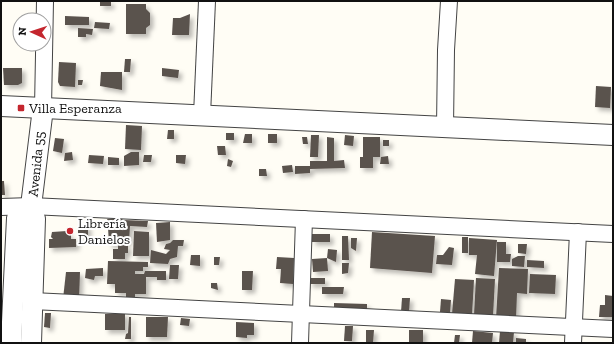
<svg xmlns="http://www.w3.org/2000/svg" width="614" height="344" font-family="'Zilla Slab',serif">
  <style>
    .building { fill: #5a524d; filter: url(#shadow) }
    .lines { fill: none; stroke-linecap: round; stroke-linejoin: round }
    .minor-casing { stroke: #444; stroke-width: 18 }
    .tertiary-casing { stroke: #444; stroke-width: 22 }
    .minor { stroke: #fff; stroke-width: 16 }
    .tertiary { stroke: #fff; stroke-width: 20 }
    .poi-dot { fill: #c4262e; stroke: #fff; stroke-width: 1.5 }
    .labels { text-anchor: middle; stroke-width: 4; stroke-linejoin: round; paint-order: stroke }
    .poi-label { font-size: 14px; fill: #111; stroke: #fff; text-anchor: start }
    .street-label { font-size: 14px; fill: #111; stroke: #fff }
  </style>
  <defs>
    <filter id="shadow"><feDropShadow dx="3.5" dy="3.5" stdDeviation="2" flood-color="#0004"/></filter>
  </defs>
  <rect width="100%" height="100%" fill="#fffdf5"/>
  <g class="building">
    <rect x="100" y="1" width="11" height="5"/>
    <path d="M126 4H146V9L150 13V25L146 28V34H126Z"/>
    <path d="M190 14 189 35H172L173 18H180Z"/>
    <path d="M65 16 89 17V25H65Z"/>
    <path d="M95 22 110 23 109 29 94 28Z"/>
    <path d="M78 28 93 29 92 35 86 34V37H78Z"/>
    <path d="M125 59H131L130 72H124Z"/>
    <path d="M59 62 76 63 75 87 60 86 58 82Z"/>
    <path d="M3 68H22V83L18 85H4Z"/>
    <path d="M162 68 179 70 178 78 162 76Z"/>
    <path d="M101 72H122V90L100 86Z"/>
    <path d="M78 80H83L82 85H78Z"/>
    <path d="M596 86 611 87 610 108 595 107Z"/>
    <path d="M126 125 142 126 141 150 125 149Z"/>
    <path d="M168 130H174V139H167Z"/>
    <rect x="226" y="133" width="8" height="7"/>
    <path d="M245 134H252V143H243Z"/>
    <rect x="268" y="134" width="9" height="9"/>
    <path d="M311 135H319L318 157H310Z"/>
    <path d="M345 135 354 136 353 146 344 145Z"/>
    <path d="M302 137H307L308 144H303Z"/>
    <path d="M327 137 334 138V161L344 160 345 168 310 169V173L295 174V166H310V161H327Z"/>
    <path d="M363 137H380V157H373V168H360V157H363Z"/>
    <path d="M55 138 64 139 62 153 53 151Z"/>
    <rect x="383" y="140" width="6" height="6"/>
    <path d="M217 146H225L226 155H218Z"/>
    <path d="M72 152 73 160 64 161 65 153Z"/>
    <path d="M131 152H139V165L124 166V156Z"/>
    <path d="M89 155 104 156 103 164 88 163Z"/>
    <path d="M144 155H152L151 162H143Z"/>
    <path d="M176 155H186L185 164 176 163Z"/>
    <path d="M388 156 389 164H380L381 157Z"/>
    <path d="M108 157 119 158V165H108Z"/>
    <path d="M228 159 233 161 231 167 227 166Z"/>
    <path d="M292 165 293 172 283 173 282 166Z"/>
    <path d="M259 169H266L267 176H259Z"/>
    <path d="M1 181H4L5 195H1Z"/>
    <path d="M123 218 121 223 123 231 124 220 148 221 147 227 130 226 129 242 109 245 108 227H115V223H109L107 219Z"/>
    <path d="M170 222V240L157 242 156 223Z"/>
    <path d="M78 225 88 226V235H78Z"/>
    <path d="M67 231 68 235H71V239H76V247L49 248V239H53L51 237 52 232Z"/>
    <path d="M134 231 149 232V256H133Z"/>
    <path d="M372 232 435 236 432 273 370 268Z"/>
    <rect x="312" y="234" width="18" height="8"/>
    <path d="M342 236H348L349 260H342Z"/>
    <rect x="462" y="237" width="6" height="16"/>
    <path d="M351 238H357L356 251 351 248Z"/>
    <path d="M469 238 497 240 494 276 475 274 477 255H469Z"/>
    <path d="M173 240H184L183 246H178L177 257 170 259 168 264 150 263 151 250 166 254 170 250 164 249 166 244 170 243Z"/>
    <path d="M497 242H506V254H511L510 262H497Z"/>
    <path d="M518 244H527L526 254 518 253Z"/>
    <path d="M118 245H128V253H125V259H113V249H118Z"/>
    <path d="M449 247 454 248 452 265 436 264 437 255H443Z"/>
    <path d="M328 249 337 250 336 262 327 258Z"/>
    <path d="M191 255H200V266L190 265Z"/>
    <path d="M518 256H525L524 267 512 266V259Z"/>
    <path d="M214 257H220L219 265H214Z"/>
    <path d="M277 257 294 258 293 284 280 283 281 269H276Z"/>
    <path d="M327 258 328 271 313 272 312 259Z"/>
    <path d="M527 260 544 261V268L527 267Z"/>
    <path d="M108 261 148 262V267H143V271H135V274H144L145 271H166V280H157V277H146V294H135V297H126V293H115V284H107Z"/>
    <path d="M342 263H349L348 273 342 274Z"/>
    <path d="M170 265H179L178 279H169Z"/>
    <path d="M103 268V276H95L94 280 85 278 86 269Z"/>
    <path d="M499 268 528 269 527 294 517 293 516 319 496 318Z"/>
    <path d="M242 271H253L252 290H242Z"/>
    <path d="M66 272H80L79 300 63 299Z"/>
    <path d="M530 274 556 275 555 294 529 293Z"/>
    <path d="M310 278H325V284H309Z"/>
    <path d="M476 278 495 279 493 316 474 315Z"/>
    <path d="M455 279 474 280 472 315 452 314Z"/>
    <path d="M211 283H217L218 290 211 288Z"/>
    <path d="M322 287H344L343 294H322Z"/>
    <path d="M605 295 613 296V317H599L600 305H605Z"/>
    <path d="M402 298H410L409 312H401Z"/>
    <path d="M441 299 451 300 450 313 440 312Z"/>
    <path d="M334 303 367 304V312L334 311Z"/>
    <path d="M45 313H51L50 328 44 327Z"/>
    <path d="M125 313V330H105V314Z"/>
    <path d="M129 317H131V339H125L126 334 128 333Z"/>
    <path d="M146 317H168L167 337H146Z"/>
    <path d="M181 318 190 319 189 326 180 325Z"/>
    <path d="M236 322 254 323V335H247V338L236 337Z"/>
    <path d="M345 326H353L352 341H344Z"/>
    <path d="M366 330H374L373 343H366Z"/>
    <rect x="409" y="330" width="14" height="13"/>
    <path d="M473 331 493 333 492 343H472Z"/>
    <path d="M500 331 514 332 513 343H499Z"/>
    <path d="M455 335H460L459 343H454Z"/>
    <path d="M516 338 526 339V343H516Z"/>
  </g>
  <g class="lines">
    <g class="minor-casing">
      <g id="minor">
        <path d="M43 108 45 1"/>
        <path d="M202 115 207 1"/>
        <path d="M445 127 446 50 449 1"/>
        <path d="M1 207 31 206 613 234"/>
        <path d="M32 301 613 329"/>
        <path d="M300 343 304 219"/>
        <path d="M573 343 578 232"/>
      </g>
    </g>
    <g class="tertiary-casing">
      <g id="tertiary">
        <path d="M1 106 613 135"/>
        <path d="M11 343 17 218 22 212 31 206"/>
        <path d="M31 343 35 219 31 206 43 108"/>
      </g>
    </g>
    <use href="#minor" class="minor"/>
    <use href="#tertiary" class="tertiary"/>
  </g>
  <g class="poi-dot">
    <rect x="17" y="104" width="8" height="8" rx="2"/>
    <circle cx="70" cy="231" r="4"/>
  </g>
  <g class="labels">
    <g class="poi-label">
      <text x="29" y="113">Villa Esperanza</text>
      <text x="78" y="228">Librería<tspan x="78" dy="16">Danielos</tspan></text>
    </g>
    <g class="street-label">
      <text transform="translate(36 164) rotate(-84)" y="5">Avenida 55</text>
    </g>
  </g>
  <rect width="614" height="344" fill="none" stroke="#111111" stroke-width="4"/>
  <g transform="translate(32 32) rotate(273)"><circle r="19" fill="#ffffff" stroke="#a0a0a0"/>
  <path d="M0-3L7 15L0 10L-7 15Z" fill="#c4262e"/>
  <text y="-6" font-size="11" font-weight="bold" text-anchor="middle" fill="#111111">N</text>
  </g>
</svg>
